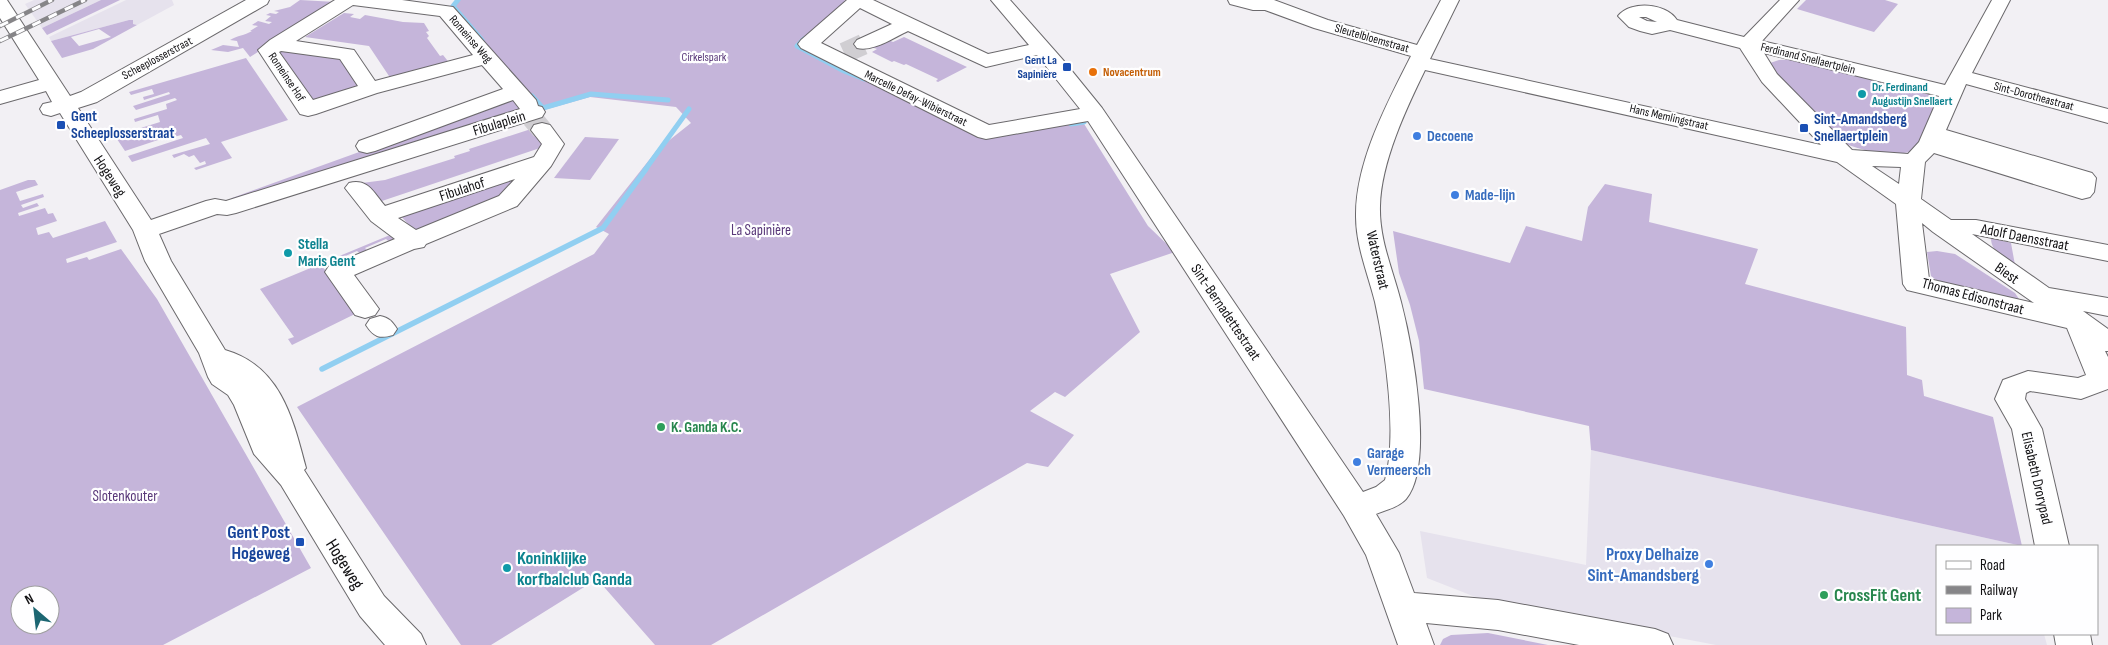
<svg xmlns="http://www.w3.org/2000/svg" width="2108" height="645" font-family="'Sofia Sans Condensed',sans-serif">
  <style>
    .built { fill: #e6e2ed }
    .green { fill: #c5b5da; fill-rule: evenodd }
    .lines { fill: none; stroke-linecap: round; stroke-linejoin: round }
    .stream-far1 { stroke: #91cff1; stroke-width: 5 }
    .stream { stroke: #91cff1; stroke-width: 5.5 }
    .minor-tunnel { stroke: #d0ced2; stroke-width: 21; stroke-dasharray: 21 11; stroke-linecap: butt }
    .minor-casing { stroke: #6b696c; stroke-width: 2 }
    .minor { fill: #fff; fill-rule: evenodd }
    .rail-casing { stroke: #868588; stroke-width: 4.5 }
    .rail { stroke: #fefeff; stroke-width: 3; stroke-dasharray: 9; stroke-linecap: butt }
    .transit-dot { fill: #1a4fb4; stroke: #fefeff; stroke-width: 2 }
    .food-dot { fill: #e8710a; stroke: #fefeff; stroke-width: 2 }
    .culture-dot { fill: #0f9aa8; stroke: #fefeff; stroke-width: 2 }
    .shop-dot { fill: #3f7fe0; stroke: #fefeff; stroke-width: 2 }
    .leisure-dot { fill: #2e9e5b; stroke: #fefeff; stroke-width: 2 }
    .labels { text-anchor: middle; stroke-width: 4.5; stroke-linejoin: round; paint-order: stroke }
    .far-street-label { font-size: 12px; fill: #111012; stroke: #fefeff }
    .far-park-label { font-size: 12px; fill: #593879; stroke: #fefeff }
    .far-transit-label { font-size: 12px; font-weight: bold; fill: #164399; stroke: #fefeff; text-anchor: end }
    .far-food-label { font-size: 12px; font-weight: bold; fill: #c56008; stroke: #fefeff; text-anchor: start }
    .far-culture-label { font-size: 12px; font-weight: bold; fill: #0d838f; stroke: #fefeff; text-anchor: start }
    .transit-label { font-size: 15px; font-weight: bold; fill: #164399; stroke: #fefeff; text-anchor: start }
    .street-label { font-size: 15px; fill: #111012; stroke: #fefeff }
    .shop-label { font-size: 15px; font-weight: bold; fill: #366cbe; stroke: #fefeff; text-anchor: start }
    .park-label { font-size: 15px; fill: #593879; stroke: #fefeff }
    .culture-label { font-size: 15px; font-weight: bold; fill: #0d838f; stroke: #fefeff; text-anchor: start }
    .leisure-label { font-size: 15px; font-weight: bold; fill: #27864d; stroke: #fefeff; text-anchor: start }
    .near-transit-label { font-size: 18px; font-weight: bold; fill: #164399; stroke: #fefeff; text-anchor: end }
    .near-shop-label { font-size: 18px; font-weight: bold; fill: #366cbe; stroke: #fefeff; text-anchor: end }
    .near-culture-label { font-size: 18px; font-weight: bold; fill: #0d838f; stroke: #fefeff; text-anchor: start }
    .near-street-label { font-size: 18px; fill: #111012; stroke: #fefeff }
    .near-leisure-label { font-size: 18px; font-weight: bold; fill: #27864d; stroke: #fefeff; text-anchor: start }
  </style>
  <rect width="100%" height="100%" fill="#f2f0f4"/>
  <g class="built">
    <path d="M34 0H101L42 28 25 4Z"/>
    <path d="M126 0H172L174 5 137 25 133 24 129 20 51 41 49 37Z"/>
    <path d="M1591 450 2022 546H1937V634H2044L2047 645H1716L1483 600 1427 578 1420 531 1586 565Z"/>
  </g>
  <g class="green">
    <path d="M101 0H120L47 35 42 28Z"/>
    <path d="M300 0 336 2 250 57 243 48 228 52 211 50 223 45 239 47 237 41 230 40C238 35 244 36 252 31H250L258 26 252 25 258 21 269 24 272 22 265 21 271 16 266 15 270 13 276 14 279 12 274 11 290 7Z"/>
    <path d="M458 0H844L847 2 804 45 984 135 1081 119 1148 226 1175 252 1110 274 1140 332 1065 397 1055 392 1030 411 1074 435 1048 467 1027 463 711 645H655L597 579 491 645H461L297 407 594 254 609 234 596 227 657 150 691 123 676 107 590 97 544 110 453 6Z"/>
    <path d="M1806 0H1885L1898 4 1874 32 1797 9Z"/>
    <path d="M344 13 354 14 350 17 360 19 365 15 403 22 424 23 429 31 426 32 429 36 427 38 440 56 443 55 451 65 393 82 369 46 305 37Z"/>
    <path d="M129 20H133V24L137 25 93 49 62 58 51 41ZM99 29 111 37 79 46 71 37Z"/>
    <path d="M904 37 967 67 938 82 936 81 938 79 906 64 904 65 894 61 892 62 872 52 877 49 868 46 884 38 893 42Z"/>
    <path d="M278 50 342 58 360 87 313 100Z"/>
    <path d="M246 58 288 120 221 142 232 158 196 170 194 168 206 164 205 161 200 163 194 155 189 157 184 154 174 158 172 155 210 144 206 138 132 162 128 156 183 138 181 135 174 137 173 135 125 151 115 136 160 122 158 115 135 122 134 119 167 109 166 104 177 100 175 98 136 110 133 106 170 94 169 92 144 100 143 97 154 94 152 89 131 95 129 92Z"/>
    <path d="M1800 59 1926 92 1934 96 1938 103 1917 150C1895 158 1865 152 1844 143L1775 77 1770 63 1779 60Z"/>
    <path d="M514 96 524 109 228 202 232 198Z"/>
    <path d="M531 129 546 146 373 204 362 183 385 180 455 158 454 156 470 151 469 149Z"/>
    <path d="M585 137 619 139 590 180 554 178Z"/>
    <path d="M521 173 503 196 416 233 400 215Z"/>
    <path d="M28 180H35L38 185 16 192 20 201 43 194 44 197 21 205 23 208 37 203 39 206 18 213 19 216 45 208 48 214 53 213 57 221 36 228 38 235 49 232 53 238 105 221 117 242 66 259 67 263 87 257 89 260 121 249 157 299 311 568 163 645H0V190ZM20 595H50V625H20Z"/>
    <path d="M1605 184 1652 194 1649 222 1758 249 1745 284 1906 327 1907 375 1922 380 1924 396 1993 417 2022 546 1591 450 1589 426 1424 389 1419 341 1410 305 1399 273 1393 231 1510 263 1526 226 1582 241 1588 207Z"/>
    <path d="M390 235 399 243 393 245 386 239 365 248 371 254 364 257 357 251 322 266 359 312 292 345 288 339 294 337 260 289Z"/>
    <path d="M1991 238 2011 243 2015 265C2005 258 1991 253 1991 238Z"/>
    <path d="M1937 251 1955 254 2015 293 2019 299 2010 300 1940 283 1931 276 1927 252Z"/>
    <path d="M1488 633 1548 645H1440L1443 639 1451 635Z"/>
  </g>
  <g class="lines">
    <g class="stream-far1">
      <path d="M458 0 453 6 482 40"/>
      <path d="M804 39 797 46 844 71 864 79"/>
      <path d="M532 96 543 108 591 94 668 100"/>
      <path d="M1071 124 1084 122"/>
      <path d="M645 170 689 109"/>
    </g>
    <path class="stream" d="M322 369 603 228 646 169"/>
    <g class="minor-tunnel">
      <path d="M844 53 864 44"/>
      <path d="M532 118 542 130"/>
    </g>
    <g class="minor-casing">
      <g id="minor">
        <path d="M0 0H7L70 96 81 92 246 0H269L267 4 97 102 78 108 151 220 206 201 215 199 226 201 520 109 513 100 375 151 367 153 359 151 356 146 359 141 503 89 482 65 377 93 316 114 308 116 300 114 258 50 270 40 335 0H402L453 7 536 100 538 106 542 107 545 112 542 117 236 213 227 215 217 214 159 234 171 261 225 350C281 366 293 419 306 468L304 470 384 596 421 634 426 645H385L360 616 281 485 254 454 234 405 228 395 212 384 208 377 199 353 145 261 133 230 60 113 51 116 43 114 40 109 43 104 52 102 46 91 0 104V91L39 80 0 18ZM353 5 440 16 473 55 375 81 354 50 296 41ZM281 51 340 59 358 86 313 100 279 52Z"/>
        <path d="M847 0H873L988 54 1029 45 991 0H1010L1063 60 1102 108 1363 492 1376 487 1385 480C1398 435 1385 348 1375 302 1368 274 1356 246 1356 217 1355 163 1387 103 1411 56L1314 28 1265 10H1253L1230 4 1228 0H1274L1328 20 1417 45 1441 0H1459L1430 59 1821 145 1762 82 1740 48 1670 30 1652 34 1640 31 1629 27 1618 16C1631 0 1666 3 1677 20L1744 37 1780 0H1799L1762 41 1945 85 1992 0H2010L1972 73 2108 109V123L1966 84 1946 130 2092 173 2096 178 2094 192 2090 197 2082 199 1934 153 1925 162 1921 199 1951 220H1976L2108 245V261L1972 234 2049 288 2108 298V316L2083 311 2108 329V351H2105L2108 357V389L2081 399 2030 391 2026 393 2025 399 2042 429 2069 546H2035L2012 429 1995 399 2003 380 2028 371 2078 378 2086 375 2067 328 1907 290 1903 284 1896 204 1837 162 1425 70C1406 109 1381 162 1380 206 1379 240 1393 270 1401 302 1412 344 1435 465 1406 499 1399 507 1386 510 1376 514L1399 553 1414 593 1498 600 1655 629 1668 634 1673 645H1579L1498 630 1426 623 1434 645H1398L1366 555 1344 516 1088 121 986 139 978 137 801 48 798 44 801 40ZM860 8 892 24 857 40 854 44 857 48C873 52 893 38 908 31L986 67 1037 55 1080 109 989 125 821 43ZM1639 17H1646L1657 22 1647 21ZM1764 53 1939 96 1919 142 1908 154 1852 150 1777 74ZM1872 166 1901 167 1899 184ZM1922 223 1933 232 2034 303 1929 279Z"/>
        <path d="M542 123 550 125 564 144 551 166 517 206 426 244 424 247 414 249 354 275 379 309 375 315 365 318 355 315 325 272 329 266 395 239 371 221 345 188 349 183C368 178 374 193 385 206L534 157 542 144 531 130 534 125ZM515 179 499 196 416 230 398 218Z"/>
        <path d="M380 316C389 318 392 321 397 329L393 335C379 339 374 337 366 325L370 319Z"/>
        <path d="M2054 634H2090L2092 645H2056Z"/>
      </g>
    </g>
    <use href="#minor" class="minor"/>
    <g class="rail-casing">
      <g id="rail">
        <path d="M0 26 52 0"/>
        <path d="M0 41 85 0"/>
      </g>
    </g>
    <use href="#rail" class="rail"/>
  </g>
  <g class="transit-dot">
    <rect x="1062" y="62" width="10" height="10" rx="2.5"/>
    <rect x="56" y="120" width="10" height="10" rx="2.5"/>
    <rect x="1799" y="123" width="10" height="10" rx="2.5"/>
    <rect x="295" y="537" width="10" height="10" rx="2.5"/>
  </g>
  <circle class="food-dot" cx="1093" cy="72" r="5"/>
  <g class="culture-dot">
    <circle cx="1862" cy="94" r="5"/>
    <circle cx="288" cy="253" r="5"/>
    <circle cx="507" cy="568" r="5"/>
  </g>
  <g class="shop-dot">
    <circle cx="1417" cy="136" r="5"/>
    <circle cx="1455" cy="195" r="5"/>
    <circle cx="1357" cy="462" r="5"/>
    <circle cx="1709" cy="564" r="5"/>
  </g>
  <g class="leisure-dot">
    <circle cx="661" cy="427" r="5"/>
    <circle cx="1824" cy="595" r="5"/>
  </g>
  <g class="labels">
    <g class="far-street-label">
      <text transform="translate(1372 38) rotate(16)" y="4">Sleutelbloemstraat</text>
      <text transform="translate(471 39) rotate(49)" y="4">Romeinse Weg</text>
      <text transform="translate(157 58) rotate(-28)" y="4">Scheeplosserstraat</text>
      <text transform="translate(1808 58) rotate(14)" y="4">Ferdinand Snellaertplein</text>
      <text transform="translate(287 77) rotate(56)" y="4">Romeinse Hof</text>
      <text transform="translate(2034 96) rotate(15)" y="4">Sint-Dorotheastraat</text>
      <text transform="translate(916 98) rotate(26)" y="4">Marcelle Defay-Wibierstraat</text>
      <text transform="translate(1669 117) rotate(13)" y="4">Hans Memlingstraat</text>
    </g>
    <g class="far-park-label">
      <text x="704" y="61">Cirkelspark</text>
    </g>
    <g class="far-transit-label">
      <text x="1057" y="64">Gent La<tspan x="1057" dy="14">Sapinière</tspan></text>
    </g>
    <g class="far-food-label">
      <text x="1103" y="76">Novacentrum</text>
    </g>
    <g class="far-culture-label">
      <text x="1872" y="91">Dr. Ferdinand<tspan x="1872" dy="14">Augustijn Snellaert</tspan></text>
    </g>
    <g class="transit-label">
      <text x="71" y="121">Gent<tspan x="71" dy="17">Scheeplosserstraat</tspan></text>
      <text x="1814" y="124">Sint-Amandsberg<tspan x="1814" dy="17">Snellaertplein</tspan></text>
    </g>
    <g class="street-label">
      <text transform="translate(499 123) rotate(-17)" y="5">Fibulaplein</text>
      <text transform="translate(110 176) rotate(57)" y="5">Hogeweg</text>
      <text transform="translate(462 189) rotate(-18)" y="5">Fibulahof</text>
      <text transform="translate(2025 237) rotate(11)" y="5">Adolf Daensstraat</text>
      <text transform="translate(1378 260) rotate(77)" y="5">Waterstraat</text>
      <text transform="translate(2007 273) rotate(35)" y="5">Biest</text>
      <text transform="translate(1973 296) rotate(15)" y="5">Thomas Edisonstraat</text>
      <text transform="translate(1226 312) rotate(56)" y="5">Sint-Bernadettestraat</text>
      <text transform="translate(2037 478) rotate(77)" y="5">Elisabeth Drorypad</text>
    </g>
    <g class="shop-label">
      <text x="1427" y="141">Decoene</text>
      <text x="1465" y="200">Made-lijn</text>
      <text x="1367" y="458">Garage<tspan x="1367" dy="17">Vermeersch</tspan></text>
    </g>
    <g class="park-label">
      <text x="761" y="235">La Sapinière</text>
      <text x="125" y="501">Slotenkouter</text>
    </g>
    <g class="culture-label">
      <text x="298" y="249">Stella<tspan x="298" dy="17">Maris Gent</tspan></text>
    </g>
    <g class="leisure-label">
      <text x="671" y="432">K. Ganda K.C.</text>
    </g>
    <g class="near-transit-label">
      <text x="290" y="538">Gent Post<tspan x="290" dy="21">Hogeweg</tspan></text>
    </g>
    <g class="near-shop-label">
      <text x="1699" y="560">Proxy Delhaize<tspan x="1699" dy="21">Sint-Amandsberg</tspan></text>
    </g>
    <g class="near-culture-label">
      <text x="517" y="564">Koninklijke<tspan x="517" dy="21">korfbalclub Ganda</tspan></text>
    </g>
    <g class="near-street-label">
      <text transform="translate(345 564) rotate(58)" y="6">Hogeweg</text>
    </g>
    <g class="near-leisure-label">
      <text x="1834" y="601">CrossFit Gent</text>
    </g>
  </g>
  <rect x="1936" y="545" width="162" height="90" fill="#fefeff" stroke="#9f9fa0"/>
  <rect x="1946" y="561" width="25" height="8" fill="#ffffff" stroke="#9f9fa0"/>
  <text x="1980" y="570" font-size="15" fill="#111012">Road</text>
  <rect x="1946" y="586" width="25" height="8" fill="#868588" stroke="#9f9fa0"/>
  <text x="1980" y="595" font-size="15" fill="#111012">Railway</text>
  <rect x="1946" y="608" width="25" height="15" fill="#c5b5da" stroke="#9f9fa0"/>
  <text x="1980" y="620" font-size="15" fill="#111012">Park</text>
  <g transform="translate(35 610) rotate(332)"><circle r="24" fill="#fefeff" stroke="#9f9fa0"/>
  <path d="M0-4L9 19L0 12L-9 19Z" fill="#1c6672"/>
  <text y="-8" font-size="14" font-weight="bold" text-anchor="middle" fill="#111012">N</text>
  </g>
</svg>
